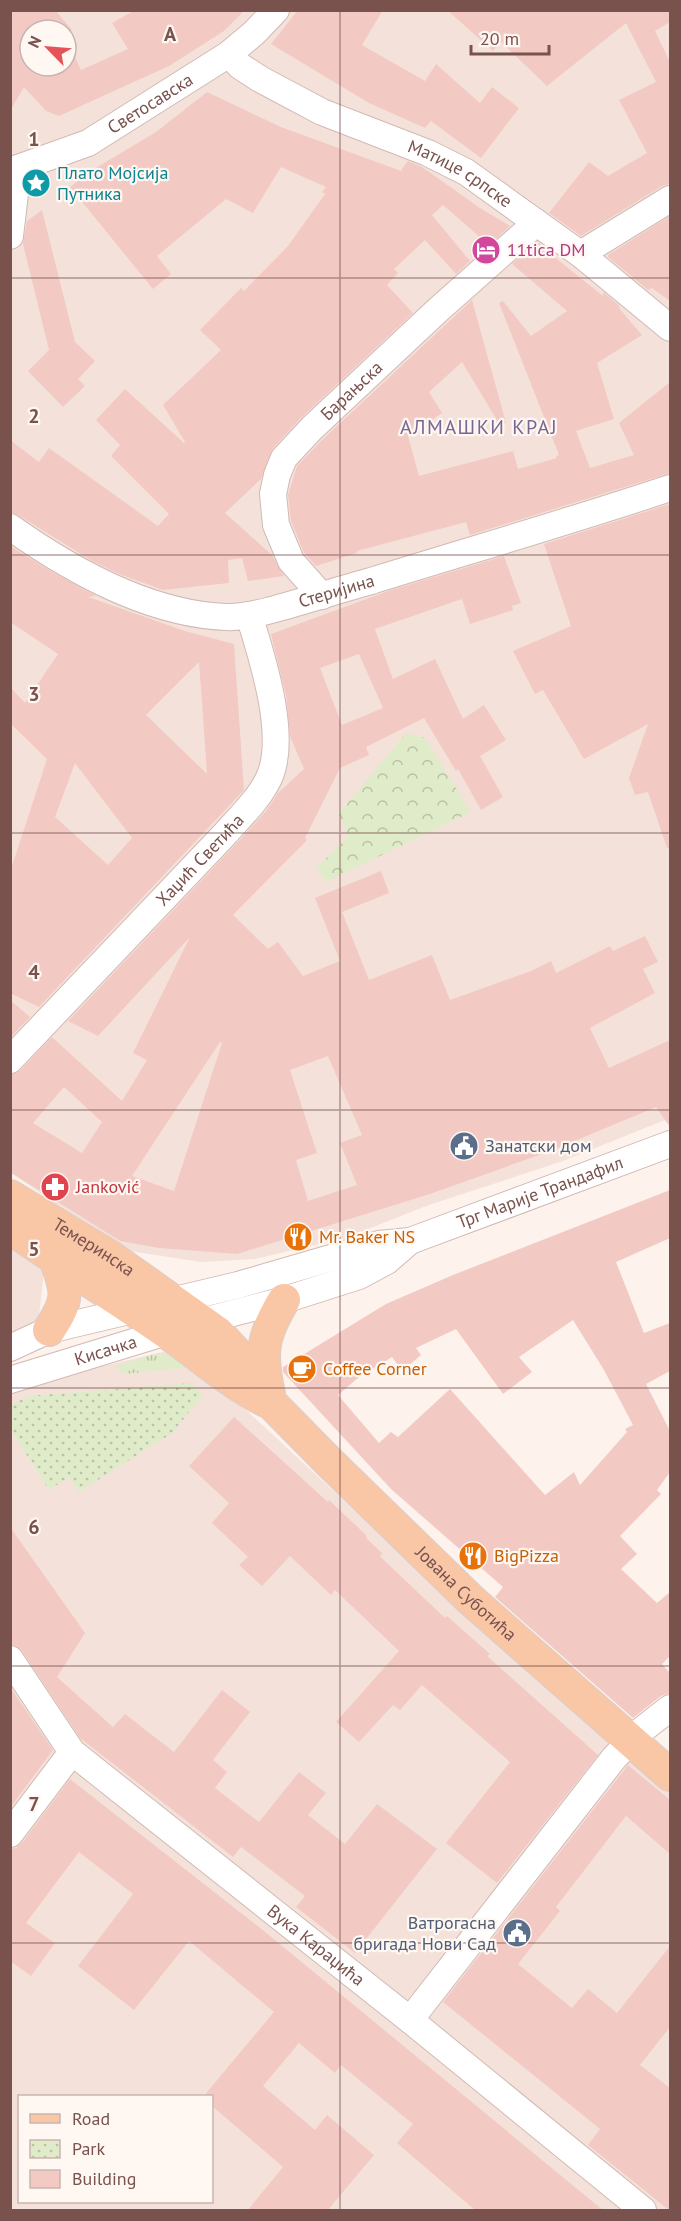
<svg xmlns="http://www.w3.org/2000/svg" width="681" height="2221" font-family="'PT Sans',sans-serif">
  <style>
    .residential { fill: #f4e2da; fill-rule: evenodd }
    .grass { fill: url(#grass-tufts) }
    .forest { fill: url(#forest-crowns) }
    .park { fill: url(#park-dots) }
    .building { fill: #f2cac3; fill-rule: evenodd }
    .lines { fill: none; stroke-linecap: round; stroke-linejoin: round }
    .minor-casing { stroke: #d2b9b3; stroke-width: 28 }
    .major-casing { stroke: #d9cfcd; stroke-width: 34 }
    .minor { stroke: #fff; stroke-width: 26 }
    .major { stroke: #f9c6a6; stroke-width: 32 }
    .grid { fill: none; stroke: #79524e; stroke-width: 1.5; stroke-opacity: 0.55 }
    .labels { text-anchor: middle; stroke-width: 4.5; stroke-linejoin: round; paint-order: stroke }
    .street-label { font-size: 18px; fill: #79524e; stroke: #fff7f2 }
    .culture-label { font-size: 18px; fill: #0d838f; stroke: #fff7f2; text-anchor: start }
    .hotel-label { font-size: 18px; fill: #b23c85; stroke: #fff7f2; text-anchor: start }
    .service-label { font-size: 18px; fill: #4e5e75; stroke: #fff7f2; text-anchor: start }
    .health-label { font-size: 18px; fill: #be3a42; stroke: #fff7f2; text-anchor: start }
    .food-label { font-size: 18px; fill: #c56008; stroke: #fff7f2; text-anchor: start }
    .neighbourhood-label { font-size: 20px; letter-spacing: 1.5px; fill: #796694; stroke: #fff7f2 }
    .grid-label { font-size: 20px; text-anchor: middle; font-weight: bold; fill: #79524e; stroke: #fff7f2; stroke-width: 4.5; stroke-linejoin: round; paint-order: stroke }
  </style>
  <defs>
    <pattern id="grass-tufts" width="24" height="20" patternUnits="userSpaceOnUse" patternTransform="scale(1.5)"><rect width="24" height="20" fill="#dfebc9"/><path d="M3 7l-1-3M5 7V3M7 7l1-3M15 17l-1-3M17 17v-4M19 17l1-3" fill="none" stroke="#bac1a5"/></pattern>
    <pattern id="forest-crowns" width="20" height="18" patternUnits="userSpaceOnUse" patternTransform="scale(1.5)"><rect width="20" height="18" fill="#dfebc9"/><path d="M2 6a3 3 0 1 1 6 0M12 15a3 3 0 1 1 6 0" fill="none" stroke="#bac1a5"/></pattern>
    <pattern id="park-dots" width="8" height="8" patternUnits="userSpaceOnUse" patternTransform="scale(1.5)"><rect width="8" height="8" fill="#dfebc9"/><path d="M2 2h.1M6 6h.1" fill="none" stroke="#bac1a5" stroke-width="1.8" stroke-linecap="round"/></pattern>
  </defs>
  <rect width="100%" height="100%" fill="#fdf2ec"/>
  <g class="residential">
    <path d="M11 11H670V1118L563 1161 429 1205 345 1238 255 1259 201 1262 123 1250 11 1173ZM30 30H66V66H30Z"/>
    <path d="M10 1245 44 1271 38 1326 10 1340Z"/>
    <path d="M175 1349 245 1409 450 1599 670 1792V2210H11V1388ZM20 2096H212V2202H20Z"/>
  </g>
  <path class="grass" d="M159 1353 184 1357 198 1366 124 1374 114 1366Z"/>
  <path class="forest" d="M406 733 425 738 471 812 326 882 316 868 348 837 339 813Z"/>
  <path class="park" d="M191 1383 203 1395 172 1433 79 1492 69 1477 49 1490 11 1430V1405L29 1396Z"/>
  <g class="building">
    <path d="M10 10H55L72 30 66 36 81 70 128 49 112 23 135 10H245L224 31 169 66 59 116 46 111 24 87 10 111ZM30 30H66V66H30Z"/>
    <path d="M298 10H383L362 45 425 81 436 64 480 103 492 87 519 108 481 158 431 121 425 128 369 103 271 44Z"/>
    <path d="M447 10H670V22L655 31 670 62V184L662 186 581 236 549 213 589 162 608 176 647 153 619 100 656 82 626 23 547 86 501 42 493 51Z"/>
    <path d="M207 92 281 127 404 172 401 170 408 161 422 167 480 208 510 226 489 245 443 205 432 215 470 261 456 274 425 240 394 269 398 273 387 285 413 313 301 418 273 448 261 479 225 513 272 555 284 576 248 581 242 558 228 560 229 583 163 590 119 574 92 561 18 515 10 512V440L39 462 49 448 158 526 169 514 111 456 120 445 96 420 125 389 184 443 185 442 163 405 221 350 200 330 241 288 244 291 288 246 325 194 322 192 326 187 281 167 253 213 226 199 157 256 171 274 153 289 70 187 89 172 156 132Z"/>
    <path d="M42 210 75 342 95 361 78 379 85 386 63 407 28 371 49 350 23 244 27 221Z"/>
    <path d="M670 216V301L652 288 648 290 608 257V255Z"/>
    <path d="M537 242 554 254 552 255 603 296V292L620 306 619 308 642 335 597 363 614 419 576 431 590 468 634 455 619 423 670 382V473L470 535 466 522 357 551V553L316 566 304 553 291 521 288 495 297 466 323 439 472 300 506 423 500 425 462 362 429 392 442 413 408 436 419 476 513 451 518 469 557 458 556 456 559 455 499 303 503 301 531 336 567 311 512 264Z"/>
    <path d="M670 504V848H667L648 792 635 795 629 778 648 724 584 759 543 690 535 694 513 651 571 626 544 544Z"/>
    <path d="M10 546 52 572 96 596 88 597 185 631 234 644 244 790 39 1007 10 993V872L47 759 10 723V687L25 703 58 654 10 622ZM199 662 202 703 207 774 146 715ZM75 763 132 838 108 865 55 817Z"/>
    <path d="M504 556 521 603 512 606 513 610 470 624 462 599 375 629 393 679 435 659 463 719 484 705 506 740 480 756 503 797 481 810 458 769 456 771 424 718 366 747 369 755 340 768 305 838 307 840 233 915 268 949 278 942 303 976 340 961 315 898 381 871 389 893 342 912 369 980 432 955 450 1000 531 971 551 961 556 973 610 946 613 951 645 936 658 962 643 969 655 993 590 1028 609 1068 670 1040V1127L656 1107 553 1150 430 1194 237 1254 159 1248 120 1241 10 1172V1075L21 1070 52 1037 122 1101 147 1060 133 1053 190 937 98 1036 68 1021 236 844 266 811 278 793 304 769 290 736 286 695 271 634 391 590ZM359 654 383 708 342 725 320 668ZM220 1042 222 1043 174 1191 132 1176ZM328 1056 362 1135 340 1143 357 1185 308 1201 296 1160 317 1153 290 1070ZM64 1087 102 1122 82 1153 33 1123Z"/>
    <path d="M10 1000 30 1017 10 1038Z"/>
    <path d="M670 1190V1238L616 1262 644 1333 670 1323V1371L646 1384 670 1431V1472L657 1490 661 1494 620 1536 637 1554 621 1569 657 1603 670 1592V1656L662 1664 670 1673V1693L661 1696 633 1718 495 1597 503 1587 391 1489 283 1372V1367L386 1304 453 1275ZM573 1320 604 1370 633 1425 625 1429 627 1432 580 1485 574 1472 545 1495 450 1389 398 1437 391 1432 379 1443 338 1395 359 1377 392 1357 402 1371 421 1355 416 1348 456 1329 503 1394 532 1372 519 1357Z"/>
    <path d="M234 1417 328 1502 329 1500 367 1536 366 1538 382 1553 380 1556 389 1565 445 1618 447 1616 490 1654 487 1656 598 1755 497 1883 446 1843 510 1762 422 1685 400 1710 393 1705 359 1742 336 1722 399 1651 335 1590 331 1595 290 1556 262 1586 239 1565 248 1557 212 1523 229 1503 189 1466Z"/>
    <path d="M10 1527 85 1633 57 1677 113 1727 125 1714 174 1752 222 1690 250 1712 213 1760 227 1772 215 1788 259 1822 299 1772 326 1793 308 1815 345 1844 377 1804 437 1849 355 1953 296 1907 305 1896 241 1847 233 1857 80 1738 22 1651 17 1646 10 1644Z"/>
    <path d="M10 1687 53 1750 10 1808Z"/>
    <path d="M628 1765 670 1800V1854L626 1816 556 1907 560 1911 518 1964 572 2008 588 1989 617 2013 670 1946V2027L640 2065 670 2088V2211L588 2145 600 2129 443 2002Z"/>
    <path d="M70 1779 264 1931 604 2211H476L397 2143 413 2124 341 2065 335 2073 299 2043 263 2086 315 2130 327 2115 374 2155 327 2211H247L283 2167 212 2106V2097H203L274 2012 189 1941 134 2010 78 1966 133 1894 79 1852 26 1923 55 1943 31 1976 10 1961V1849L16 1848 22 1843Z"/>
  </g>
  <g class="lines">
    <g class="minor-casing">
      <g id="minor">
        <path id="s1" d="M229 54 240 66 260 79 322 112 428 153 466 172 583 256 670 328"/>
        <path id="s2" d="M18 168 88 143 229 54 254 33 276 10"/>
        <path d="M10 236 18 168"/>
        <path d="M583 256 587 250 670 199"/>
        <path id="s3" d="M10 527C72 571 149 614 226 617 243 618 259 613 275 609 307 600 339 590 371 581 471 550 571 521 670 488"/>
        <path id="s4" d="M322 596 291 561 276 525 273 494 277 475 284 458 312 428 439 309 527 231 536 222"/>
        <path id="s5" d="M10 1060 225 834C240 817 258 800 268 780 289 739 262 657 249 615"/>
        <path id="s6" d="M10 1348 49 1330 238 1285 379 1244 410 1241 670 1144"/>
        <path id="s7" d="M10 1380 202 1321 284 1300 359 1276 387 1261 410 1241"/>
        <path id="s8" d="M10 1659 72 1752 410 2020 643 2210"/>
        <path d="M10 1834 72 1752"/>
        <path d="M410 2020 614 1758 638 1733 670 1708"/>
      </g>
    </g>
    <g class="major-casing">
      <g id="major">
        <path id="s9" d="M10 1196 111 1257 218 1333 242 1359 271 1403 329 1462 471 1600 670 1775"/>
        <path d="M10 1228C62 1264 115 1297 166 1332 201 1356 230 1384 268 1402"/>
        <path d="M49 1330C69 1300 68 1292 55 1259"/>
        <path d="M269 1394C260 1353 262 1336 284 1300"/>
      </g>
    </g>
    <use href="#minor" class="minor"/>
    <use href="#major" class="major"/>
  </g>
  <path class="grid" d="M340 10V2210M10 278H670M10 555H670M10 833H670M10 1110H670M10 1388H670M10 1666H670M10 1943H670"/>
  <defs>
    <g id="sight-disc" transform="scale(1.5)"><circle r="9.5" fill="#0f9aa8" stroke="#fff7f2"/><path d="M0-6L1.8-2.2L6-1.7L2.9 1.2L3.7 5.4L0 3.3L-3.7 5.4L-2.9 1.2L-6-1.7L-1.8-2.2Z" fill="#fff"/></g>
    <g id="hotel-disc" transform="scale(1.5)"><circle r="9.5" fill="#d1479c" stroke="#fff7f2"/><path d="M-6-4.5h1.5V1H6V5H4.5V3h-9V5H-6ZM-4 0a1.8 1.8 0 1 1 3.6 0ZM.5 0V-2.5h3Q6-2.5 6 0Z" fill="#fff"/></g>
    <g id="civic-disc" transform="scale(1.5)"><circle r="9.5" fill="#5c6f8a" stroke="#fff7f2"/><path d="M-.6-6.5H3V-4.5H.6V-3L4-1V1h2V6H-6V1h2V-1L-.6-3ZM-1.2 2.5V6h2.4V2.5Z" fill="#fff"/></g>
    <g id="pharmacy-disc" transform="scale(1.5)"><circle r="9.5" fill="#e0444e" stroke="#fff7f2"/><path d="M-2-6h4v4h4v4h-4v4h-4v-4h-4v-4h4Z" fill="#fff"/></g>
    <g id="restaurant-disc" transform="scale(1.5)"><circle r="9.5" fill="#e8710a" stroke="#fff7f2"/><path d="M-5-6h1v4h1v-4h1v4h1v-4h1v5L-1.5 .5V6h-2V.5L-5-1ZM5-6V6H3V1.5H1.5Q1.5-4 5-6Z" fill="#fff"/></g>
    <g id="cafe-disc" transform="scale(1.5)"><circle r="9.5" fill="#e8710a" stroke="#fff7f2"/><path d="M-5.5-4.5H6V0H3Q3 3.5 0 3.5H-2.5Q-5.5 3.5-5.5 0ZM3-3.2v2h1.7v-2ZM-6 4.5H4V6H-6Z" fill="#fff"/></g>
  </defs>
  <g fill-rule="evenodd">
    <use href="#sight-disc" x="36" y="183"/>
    <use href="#hotel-disc" x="486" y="250"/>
    <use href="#civic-disc" x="464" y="1146"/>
    <use href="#pharmacy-disc" x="55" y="1187"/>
    <use href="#restaurant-disc" x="298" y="1237"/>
    <use href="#cafe-disc" x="302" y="1369"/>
    <use href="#restaurant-disc" x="473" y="1556"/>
    <use href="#civic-disc" x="517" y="1933"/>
  </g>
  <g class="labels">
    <g class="street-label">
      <text dy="6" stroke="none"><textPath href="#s2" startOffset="148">Светосавска</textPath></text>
      <text dy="6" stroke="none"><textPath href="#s1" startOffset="262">Матице српске</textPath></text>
      <text dy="6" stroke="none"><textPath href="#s4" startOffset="250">Барањска</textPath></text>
      <text dy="6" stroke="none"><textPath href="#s3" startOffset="351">Стеријина</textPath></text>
      <text dy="6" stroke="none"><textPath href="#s5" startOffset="276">Хаџић Светића</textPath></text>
      <text dy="6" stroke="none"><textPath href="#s6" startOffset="554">Трг Марије Трандафил</textPath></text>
      <text dy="6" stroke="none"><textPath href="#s9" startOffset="98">Темеринска</textPath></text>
      <text dy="6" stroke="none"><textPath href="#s7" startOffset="100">Кисачка</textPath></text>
      <text dy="6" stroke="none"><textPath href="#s9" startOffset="610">Јована Суботића</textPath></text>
      <text dy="6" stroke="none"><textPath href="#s8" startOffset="423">Вука Караџића</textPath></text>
    </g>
    <g class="culture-label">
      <text x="57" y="179">Плато Мојсија<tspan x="57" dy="21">Путника</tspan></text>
    </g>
    <g class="hotel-label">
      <text x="507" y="256">11tica DM</text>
    </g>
    <g class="service-label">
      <text x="485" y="1152">Занатски дом</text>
      <text x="496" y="1929" text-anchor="end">Ватрогасна<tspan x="496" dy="21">бригада Нови Сад</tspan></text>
    </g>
    <g class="health-label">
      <text x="76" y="1193">Janković</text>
    </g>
    <g class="food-label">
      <text x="319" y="1243">Mr. Baker NS</text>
      <text x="323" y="1375">Coffee Corner</text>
      <text x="494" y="1562">BigPizza</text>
    </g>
    <g class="neighbourhood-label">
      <text x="479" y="434">АЛМАШКИ КРАЈ</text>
    </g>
  </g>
  <g class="grid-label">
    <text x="170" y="41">A</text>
    <text x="34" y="146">1</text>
    <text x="34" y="423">2</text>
    <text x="34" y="701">3</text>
    <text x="34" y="979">4</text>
    <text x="34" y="1256">5</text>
    <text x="34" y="1534">6</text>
    <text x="34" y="1811">7</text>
  </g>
  <rect width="681" height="2221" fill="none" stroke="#79524e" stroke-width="24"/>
  <rect x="18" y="2095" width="195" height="108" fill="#fff7f2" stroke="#c9b5b0" stroke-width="1.5"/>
  <rect x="30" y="2114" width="30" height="9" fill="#f9c6a6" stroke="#c9b5b0" stroke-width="1.5"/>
  <text x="72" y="2125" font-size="18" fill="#79524e">Road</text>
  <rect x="30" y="2140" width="30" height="18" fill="url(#park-dots)" stroke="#c9b5b0" stroke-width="1.5"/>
  <text x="72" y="2155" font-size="18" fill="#79524e">Park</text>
  <rect x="30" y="2170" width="30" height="18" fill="#f2cac3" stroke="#c9b5b0" stroke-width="1.5"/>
  <text x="72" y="2185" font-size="18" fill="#79524e">Building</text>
  <g transform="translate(48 48) rotate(295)"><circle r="28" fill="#fff7f2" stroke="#c9b5b0" stroke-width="1.5"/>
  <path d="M0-4.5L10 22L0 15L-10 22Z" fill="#e45357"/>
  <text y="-9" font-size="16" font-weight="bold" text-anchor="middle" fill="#79524e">N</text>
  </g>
  <path d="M471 45v9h78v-9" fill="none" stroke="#79524e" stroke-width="3"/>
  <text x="480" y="45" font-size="18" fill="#79524e" stroke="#fff7f2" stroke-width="4.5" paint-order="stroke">20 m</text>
</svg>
